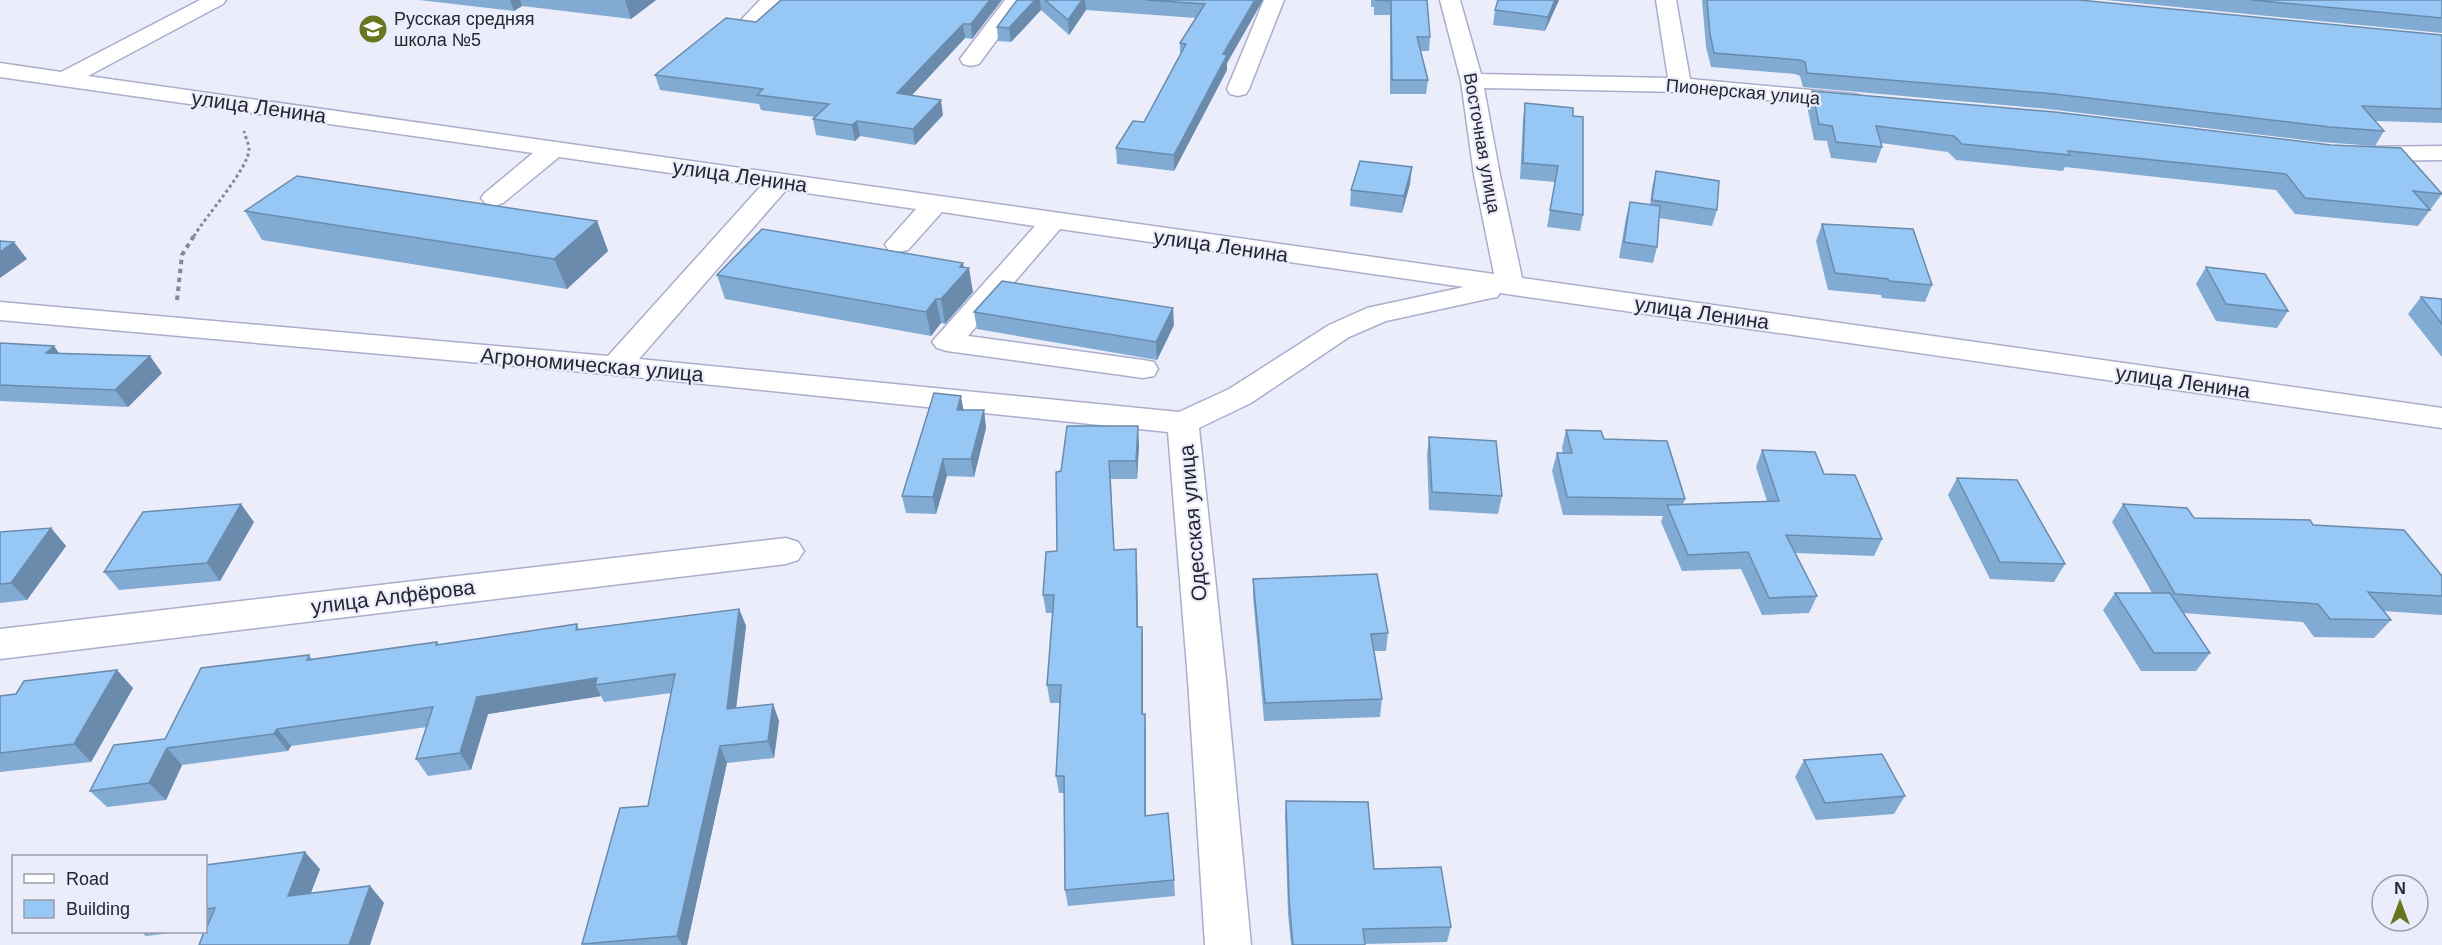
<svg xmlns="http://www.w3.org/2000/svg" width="2442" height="945" font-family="Arial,sans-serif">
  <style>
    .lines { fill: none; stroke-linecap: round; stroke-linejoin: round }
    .minor-casing { stroke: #aaadcc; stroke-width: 3 }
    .path-far1 { stroke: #868793; stroke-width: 3; stroke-dasharray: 3 3; stroke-linecap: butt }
    .path { stroke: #868793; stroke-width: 4; stroke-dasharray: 4.5 4.5; stroke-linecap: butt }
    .minor { fill: #fff; fill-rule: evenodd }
    .wall { fill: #82abd3 }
    .shaded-wall { fill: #6a8bac }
    .building { fill: #97c7f5; stroke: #6a8bac; stroke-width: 1.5 }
    .labels { text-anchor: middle; stroke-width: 4.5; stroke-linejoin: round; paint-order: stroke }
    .far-poi-label { font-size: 18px; fill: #252632; stroke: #ecedfa; text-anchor: start }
    .far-street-label { font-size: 18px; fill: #252632; stroke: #ecedfa }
    .street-label { font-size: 21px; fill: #252632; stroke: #ecedfa }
  </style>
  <rect width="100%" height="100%" fill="#ecedfa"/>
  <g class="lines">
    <g class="minor-casing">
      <g id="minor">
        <path d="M200 0H226L223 4 88 76 1494 274 1474 175 1461 81 1440 0H1460L1481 74 1668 78 1656 0H1676L1690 79 1854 94 1862 96 1866 101 1862 106 1854 108 1680 92 1484 88 1500 175 1522 278 2442 408V428L1500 293 1497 297 1487 299 1386 321 1349 337 1251 403 1199 428 1226 680 1251 945H1205L1188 680 1168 432 616 375 0 320V302L608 356 761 186 559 157 503 203 494 206 485 203 481 198 485 193 533 153 0 77V63L61 72ZM786 190 916 209 885 244 888 250 898 252 908 250 942 212 1035 226 937 336 932 342 937 348 947 351 1143 378 1154 376 1158 369 1154 362 1143 360 968 336 1060 229 1464 287 1367 308 1329 325 1229 389 1179 412 639 359Z"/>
        <path d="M760 0H782C773 13 757 32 741 27L738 23Z"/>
        <path d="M1005 0H1026L979 64 971 66 963 64 960 59Z"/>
        <path d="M1264 0H1284L1249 89 1246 94 1238 96 1230 94 1227 89Z"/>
        <path d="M2442 146V160L2361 161 2352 159 2349 154 2352 149 2361 147Z"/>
        <path d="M786 538 798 542 804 551 798 560 786 564 0 659V629Z"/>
      </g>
    </g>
    <path class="path-far1" d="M194 236C206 216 249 168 249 149 249 144 245 136 244 131"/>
    <path class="path" d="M177 300 182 255 195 234"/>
    <use href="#minor" class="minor"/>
  </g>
  <g class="wall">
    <path d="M419 0H656L631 19 522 6 514 11Z"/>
    <path d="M781 0H1002L972 39 965 38 912 95 943 115 915 145 860 136 855 141 816 135 813 119 815 117 761 110 759 104 660 90 655 75 756 22Z"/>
    <path d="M1017 0H1263L1227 63V70L1174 171 1117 164 1116 148 1144 122 1180 54V43L1196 18 1086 10 1069 35 1041 10 1011 42 998 41 997 27Z"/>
    <path d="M1371 0H1427L1430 37 1429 51H1421L1428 80 1426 94H1390V15H1374V7H1371Z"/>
    <path d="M1498 0H1559L1545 31 1493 25 1495 10Z"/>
    <path d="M1702 0H2079L2442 35V123L2376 121 2384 131 2375 146 2321 142 2048 109 1803 87 1800 76 1795 74 1711 67 1706 47Z"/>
    <path d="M2106 0H2442V33Z"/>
    <path d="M1812 91 2442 194 2418 226 2295 214 2276 190 2065 167 2063 171 1956 160 1948 152 1881 143 1882 147 1876 163 1831 158 1827 141 1814 140 1807 106Z"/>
    <path d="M1525 103 1573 116 1583 215 1580 231 1547 227 1555 182 1520 179 1523 119Z"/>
    <path d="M1656 171 1717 210 1712 226 1659 218 1657 247 1653 263 1619 258 1626 218 1630 202 1650 205 1652 188Z"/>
    <path d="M1410 184 1402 213 1350 206 1351 190Z"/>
    <path d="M245 211 597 221 608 251 567 289 262 240Z"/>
    <path d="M1822 224 1932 285 1925 302 1882 298 1881 295 1828 290 1816 241Z"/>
    <path d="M964 267 973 292 945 324 941 323 931 336 725 299 717 275Z"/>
    <path d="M2206 267 2288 311 2277 328 2216 321 2196 284Z"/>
    <path d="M2421 297 2442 299V357L2441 356 2408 314Z"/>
    <path d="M974 312 1174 325 1157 360 977 329Z"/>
    <path d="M0 343 60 354 162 373 128 407 0 401Z"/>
    <path d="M964 410H984L986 428 974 477 947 476 936 514 906 513 902 496Z"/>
    <path d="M1566 430 1604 439 1685 499 1683 504 1767 501 1756 467 1762 450 1824 474 1882 539 1874 556 1795 553 1817 596 1809 613 1762 615 1741 569 1682 571 1661 522 1663 516 1563 515 1552 471 1557 453H1563L1562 448Z"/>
    <path d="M1429 437 1502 496 1498 514 1429 510 1427 455Z"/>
    <path d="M1139 444 1137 479H1111L1114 550 1137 566 1138 627H1142L1143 645V714L1146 732V815L1174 880 1175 896 1068 906 1065 890 1064 793H1059L1056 776 1060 703H1050L1047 685 1053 613H1046L1043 595 1057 551 1061 471Z"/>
    <path d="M1957 478 2065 564 2054 582 1990 579 1948 495Z"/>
    <path d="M2123 504 2194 518 2313 525 2442 576V615L2383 611 2391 620 2374 638 2314 637 2303 622 2183 613 2210 653 2196 671H2141L2103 610 2115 593H2152L2112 522Z"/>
    <path d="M254 522 220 581 119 590 104 572Z"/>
    <path d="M51 528 66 546 27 600 0 603V532Z"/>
    <path d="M1253 579 1388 633 1386 651H1374L1382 699 1380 717 1264 721 1253 596Z"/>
    <path d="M739 609 746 626 736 708 773 704 779 721 774 758 727 763 687 945H583L582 944 648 806 671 693 604 702 601 696 488 714 471 770 428 776 416 759 427 727 291 746 288 751 182 765 166 800 107 807 90 791 165 739 309 655 312 659 437 642 439 645 577 624 579 629Z"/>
    <path d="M133 688 91 762 0 772V696Z"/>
    <path d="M1804 760 1905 796 1894 814 1816 820 1795 777Z"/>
    <path d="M1286 801 1451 927 1447 942 1364 944 1365 945H1291L1288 914 1285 817Z"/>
    <path d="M206 865 320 869 311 893 370 886 384 903 206 928Z"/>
    <path d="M141 932H179L146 936Z"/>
  </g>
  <g class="shaded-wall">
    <path d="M510 0H520L522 6 514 11Z"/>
    <path d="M625 0H656L631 19Z"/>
    <path d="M990 0H1002L972 39 971 24Z"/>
    <path d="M1035 0H1040L1041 10 1011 42 1009 28Z"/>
    <path d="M1082 0H1085L1086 10 1069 35 1068 20Z"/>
    <path d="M1255 0H1263L1227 63V70L1174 171V155L1223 54Z"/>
    <path d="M1555 0H1559L1545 31 1548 17Z"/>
    <path d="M963 24 965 38 900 108 897 93Z"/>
    <path d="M941 100 943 115 915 145 913 129Z"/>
    <path d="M857 121 860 136 855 141 852 125Z"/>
    <path d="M1412 167 1410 184 1402 213 1404 196Z"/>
    <path d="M597 221 608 251 567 289 554 259Z"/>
    <path d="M14 242 27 259 0 278V252Z"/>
    <path d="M963 263 965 273 969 268 973 292 945 324 941 299Z"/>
    <path d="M936 299 941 323 931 336 926 312Z"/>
    <path d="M1173 308 1174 325 1157 360 1156 342Z"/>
    <path d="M54 346 67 364 46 353Z"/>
    <path d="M150 356 162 373 128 407 115 390Z"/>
    <path d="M961 396 964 413 957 410Z"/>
    <path d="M984 410 986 428 974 477 971 459Z"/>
    <path d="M1138 426 1139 444 1137 479 1136 461Z"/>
    <path d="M943 459 947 476 936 514 933 497Z"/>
    <path d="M241 504 254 522 220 581 207 563Z"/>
    <path d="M51 528 66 546 27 600 11 583Z"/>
    <path d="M1136 549 1137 566 1138 645 1137 627Z"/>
    <path d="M739 609 746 626 734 726 727 709Z"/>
    <path d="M1142 627 1143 645V732L1142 714Z"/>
    <path d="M117 670 133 688 91 762 74 744Z"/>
    <path d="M597 678 595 685 601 696 488 714 471 770 460 753 477 697Z"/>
    <path d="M773 704 779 721 774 758 768 741Z"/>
    <path d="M1145 714 1146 732V833L1145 816Z"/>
    <path d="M277 729 291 746 288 751 274 734Z"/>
    <path d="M720 746 727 763 687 945H682L677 936Z"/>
    <path d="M167 748 182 765 166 800 149 783Z"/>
    <path d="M305 852 320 869 303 913 288 896Z"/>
    <path d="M370 886 384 903 370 945H349Z"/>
  </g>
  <g class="building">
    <path d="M781 0H990L971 24H963L897 93 941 100 913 129 857 121 852 125 813 119 829 104 757 95 763 89 655 75 726 18 756 22Z"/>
    <path d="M1017 0H1035L1009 28 997 27Z"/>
    <path d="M1045 0H1082L1068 20Z"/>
    <path d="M1146 0H1255L1223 54 1227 55 1174 155 1116 148 1133 121 1144 122 1186 44 1180 43 1205 4Z"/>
    <path d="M1375 0H1427L1430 37H1417L1428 80H1392L1391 1Z"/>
    <path d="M1498 0H1555L1548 17 1495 10Z"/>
    <path d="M1707 0H2079L2442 35V109L2362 106 2384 131 2330 127 2055 94 1807 73 1805 62 1800 60 1714 53 1710 34Z"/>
    <path d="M2251 0H2442V18Z"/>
    <path d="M1812 91 2055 112 2331 145 2401 148 2442 194 2413 191 2430 210 2305 198 2286 174 2068 151 2070 155 1962 144 1954 136 1876 126 1882 147 1836 142 1832 126 1819 124Z"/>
    <path d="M1525 103 1573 108V116L1583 117V215L1550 210 1558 166 1523 163Z"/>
    <path d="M1360 161 1412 167 1404 196 1351 190Z"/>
    <path d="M1656 171 1719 181 1717 210 1652 200Z"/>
    <path d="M297 176 597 221 554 259 245 211Z"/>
    <path d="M1630 202 1660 206 1657 247 1624 242Z"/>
    <path d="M1822 224 1913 229 1932 285 1889 281 1888 279 1835 273Z"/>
    <path d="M762 229 963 263 960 267 969 268 941 299H936L926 312 717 275Z"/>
    <path d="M0 241 14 242 0 252Z"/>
    <path d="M2206 267 2265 274 2288 311 2226 304Z"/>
    <path d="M1002 281 1173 308 1156 342 974 312Z"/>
    <path d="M2421 297 2442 299V324Z"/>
    <path d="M0 343 54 346 46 353 150 356 115 390 0 385Z"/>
    <path d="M934 393 961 396 957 410H984L971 459H943L933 497 902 496Z"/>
    <path d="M1067 426H1138L1136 461H1109L1114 550 1136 549 1137 627H1142V714H1145V816L1168 813 1174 880 1065 890 1064 776H1056L1061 685H1047L1054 595H1043L1046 552 1057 551 1056 472 1061 471Z"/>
    <path d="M1566 430 1601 431 1604 439 1667 441 1685 499 1567 497 1557 453H1572Z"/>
    <path d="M1429 437 1496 441 1502 496 1432 492Z"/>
    <path d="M1762 450 1815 452 1824 474 1855 475 1882 539 1786 535 1817 596 1769 598 1748 552 1688 555 1667 505 1779 501Z"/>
    <path d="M1957 478 2017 480 2065 564 2000 562Z"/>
    <path d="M241 504 207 563 104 572 143 512Z"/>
    <path d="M2123 504 2187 508 2194 518 2310 520 2313 525 2404 530 2442 576V596L2368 592 2391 620 2330 619 2318 604 2175 594Z"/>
    <path d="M51 528 11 583 0 584V532Z"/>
    <path d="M1377 574 1388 633 1371 634 1382 699 1265 703 1253 579Z"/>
    <path d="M2115 593H2170L2210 653H2154Z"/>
    <path d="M739 609 727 709 773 704 768 741 720 746 677 936 582 944 620 808 648 806 675 674 595 685 597 678 477 697 460 753 416 759 433 707 277 729 274 734 167 748 149 783 90 791 114 745 165 739 201 668 309 655 307 660 437 642 436 645 577 624 576 630Z"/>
    <path d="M117 670 74 744 0 753V696L16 694 24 681Z"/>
    <path d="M1882 754 1905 796 1825 803 1804 760Z"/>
    <path d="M1286 801 1368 802 1374 869 1441 867 1451 927 1363 929 1365 945H1293L1289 898Z"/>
    <path d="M305 852 288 896 370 886 349 945H199L204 932H206V929L215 908 206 909V865Z"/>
  </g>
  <defs>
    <g id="school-disc" transform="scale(1.5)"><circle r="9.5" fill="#6a751f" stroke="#ecedfa"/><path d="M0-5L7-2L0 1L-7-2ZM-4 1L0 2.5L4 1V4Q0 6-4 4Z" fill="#fff"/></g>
  </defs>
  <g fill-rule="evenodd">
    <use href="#school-disc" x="373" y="29"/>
  </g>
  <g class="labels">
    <g class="far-poi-label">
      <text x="394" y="25">Русская средняя<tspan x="394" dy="21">школа №5</tspan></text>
    </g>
    <g class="far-street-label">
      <text transform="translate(1743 92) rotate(5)" y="6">Пионерская улица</text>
      <text transform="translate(1482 143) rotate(80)" y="6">Восточная улица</text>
    </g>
    <g class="street-label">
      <text transform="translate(259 107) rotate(8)" y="7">улица Ленина</text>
      <text transform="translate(740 176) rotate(8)" y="7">улица Ленина</text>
      <text transform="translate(1221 246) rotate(8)" y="7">улица Ленина</text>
      <text transform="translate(1702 313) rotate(8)" y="7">улица Ленина</text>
      <text transform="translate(592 365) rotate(5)" y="7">Агрономическая улица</text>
      <text transform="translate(2183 382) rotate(8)" y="7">улица Ленина</text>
      <text transform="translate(1193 523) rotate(-95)" y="7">Одесская улица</text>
      <text transform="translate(393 597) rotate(-7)" y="7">улица Алфёрова</text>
    </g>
  </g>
  <rect x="12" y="855" width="195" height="78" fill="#ecedfa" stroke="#9c9daa" stroke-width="1.5"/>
  <rect x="24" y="874" width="30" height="9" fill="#ffffff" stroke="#9c9daa" stroke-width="1.5"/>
  <text x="66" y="885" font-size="18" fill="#252632">Road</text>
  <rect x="24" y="900" width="30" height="18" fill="#97c7f5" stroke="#9c9daa" stroke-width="1.5"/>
  <text x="66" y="915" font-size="18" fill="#252632">Building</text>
  <g transform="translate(2400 903)"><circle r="28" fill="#ecedfa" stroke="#9c9daa" stroke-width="1.5"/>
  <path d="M0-4.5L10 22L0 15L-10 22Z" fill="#6a751f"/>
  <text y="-9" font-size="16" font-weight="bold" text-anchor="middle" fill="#252632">N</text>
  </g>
</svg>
